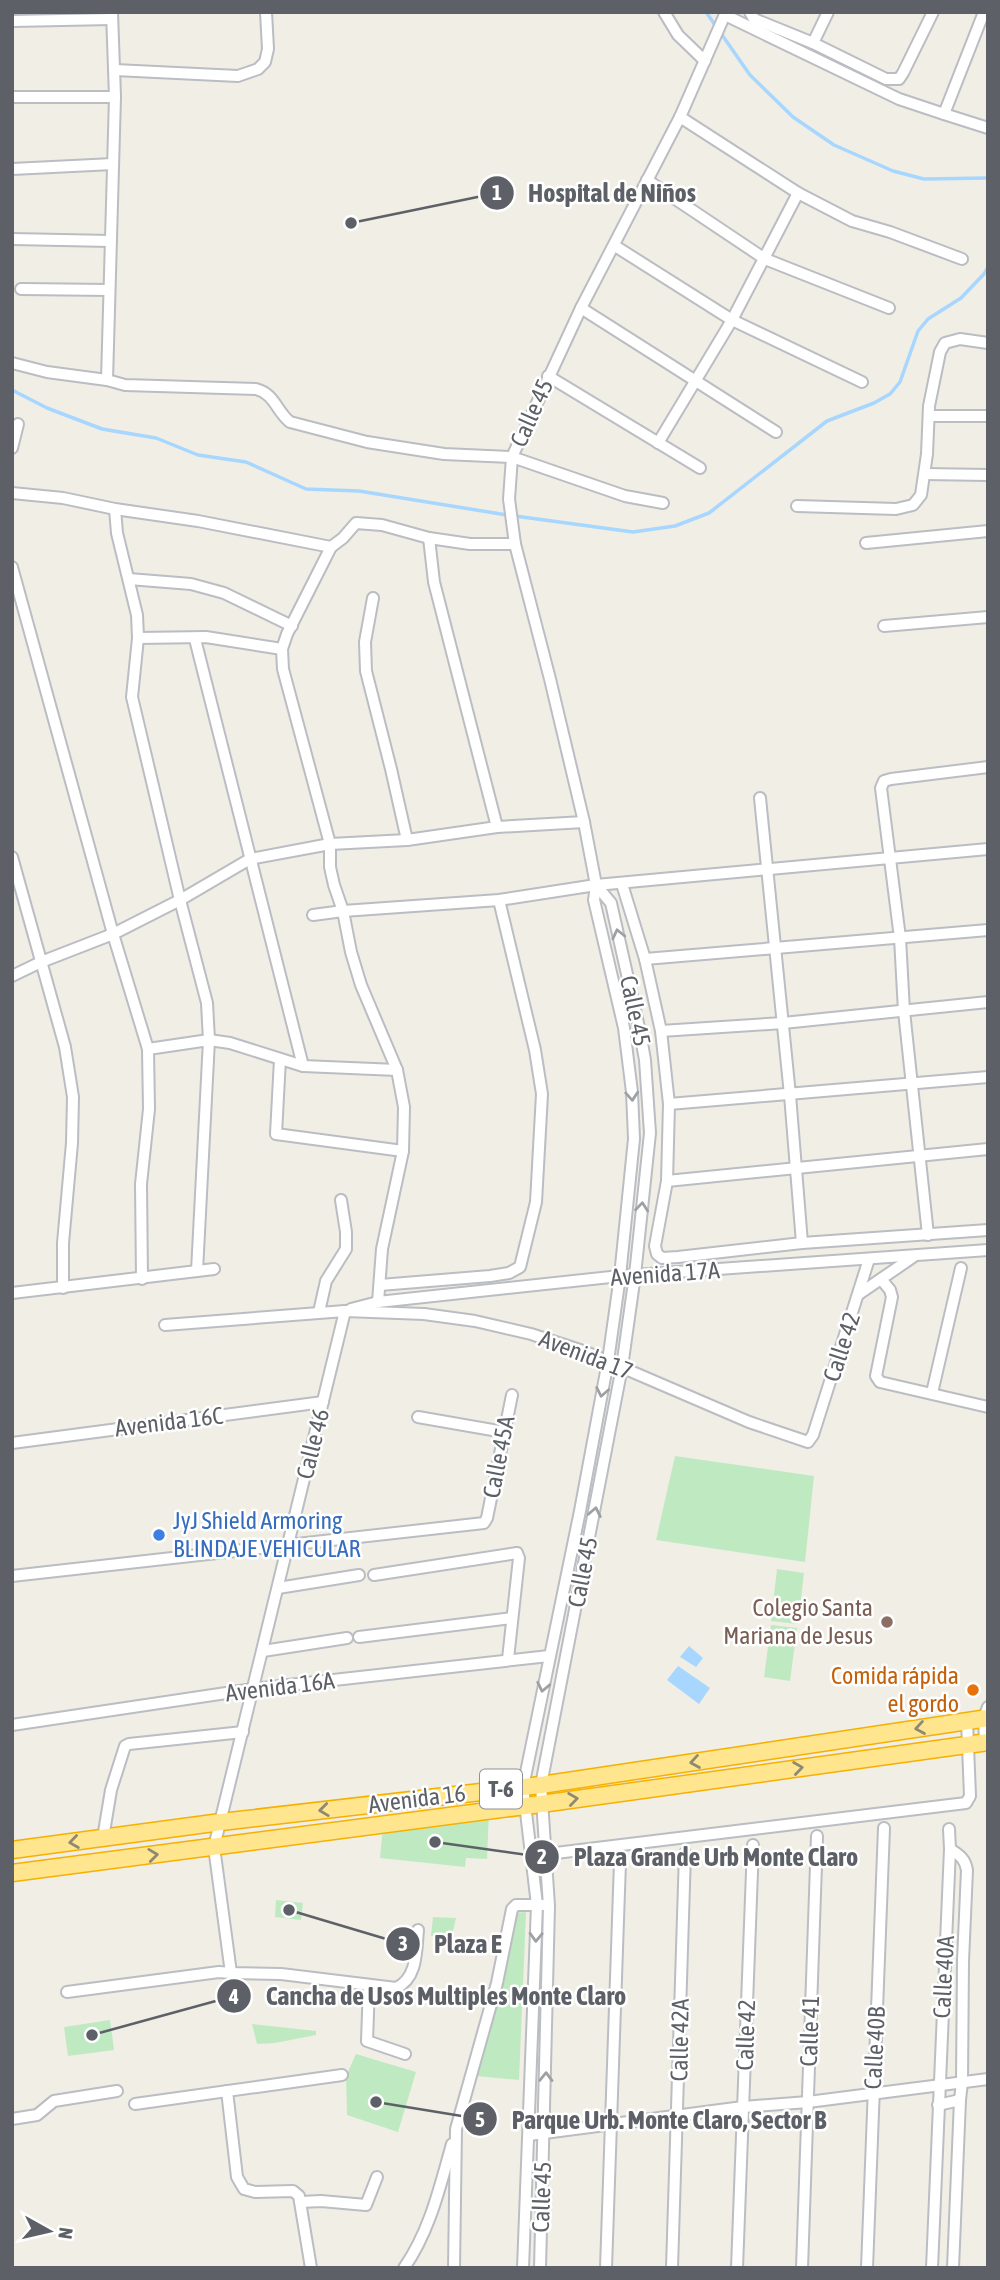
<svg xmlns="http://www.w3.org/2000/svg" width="1000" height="2280" font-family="'Asap Condensed',sans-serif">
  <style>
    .green { fill: #bfeac1 }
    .water { fill: #a7d6ff }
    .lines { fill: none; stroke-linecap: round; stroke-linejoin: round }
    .stream { stroke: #a7d6ff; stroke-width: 3.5 }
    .minor-casing { stroke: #babdc2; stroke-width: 14 }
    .highway-casing { stroke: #f6b000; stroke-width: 19 }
    .minor { stroke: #fff; stroke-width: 10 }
    .highway { stroke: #ffe58e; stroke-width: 16 }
    .oneway { stroke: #9ea0a4 }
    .oneway2 { stroke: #8e8973 }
    .shop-dot { fill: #3f7fe0; stroke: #fff; stroke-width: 2.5 }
    .education-dot { fill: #8d6e63; stroke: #fff; stroke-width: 2.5 }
    .food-dot { fill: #e8710a; stroke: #fff; stroke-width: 2.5 }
    .labels { text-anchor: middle; stroke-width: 5; stroke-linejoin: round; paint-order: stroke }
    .shield { fill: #fff; stroke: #8e9095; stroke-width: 2 }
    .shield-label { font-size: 23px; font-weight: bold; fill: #5d6167 }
    .street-label { font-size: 24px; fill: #5d6167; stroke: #fff }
    .shop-label { font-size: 24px; fill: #366cbe; stroke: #fff; text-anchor: start }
    .education-label { font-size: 24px; fill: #785e54; stroke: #fff; text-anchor: end }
    .food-label { font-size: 24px; fill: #c56008; stroke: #fff; text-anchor: end }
    .leader { fill: none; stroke: #5d6167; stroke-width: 2.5 }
    .callout-dot { fill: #5d6167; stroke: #fff; stroke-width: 2.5 }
    .mark-label { font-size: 21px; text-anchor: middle; font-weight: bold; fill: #fff }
    .callout-label { font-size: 26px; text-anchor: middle; font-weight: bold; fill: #5d6167; stroke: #fff; stroke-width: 5; stroke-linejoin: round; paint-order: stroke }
  </style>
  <rect width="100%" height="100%" fill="#f1eee5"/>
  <g class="green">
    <path d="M675 1456 814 1476 805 1562 656 1540Z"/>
    <path d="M777 1569 804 1573 798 1624 771 1621Z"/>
    <path d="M771 1625 797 1628 790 1681 764 1677Z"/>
    <path d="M489 1812 487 1859 466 1858 465 1867 380 1858 383 1827Z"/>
    <path d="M276 1900 303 1903 301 1920 275 1917Z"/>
    <path d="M526 1912 519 2080 476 2076 515 1913Z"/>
    <path d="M433 1917 456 1918 451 1940 431 1936Z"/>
    <path d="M110 2020 114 2050 68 2056 64 2027Z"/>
    <path d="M252 2024 316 2031V2035L275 2043 257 2044Z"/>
    <path d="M356 2054 416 2072 398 2132 347 2115 346 2076Z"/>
  </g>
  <g class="water">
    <path d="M689 1646 703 1658 696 1667 680 1657Z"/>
    <path d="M678 1666 710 1688 699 1704 667 1680Z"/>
  </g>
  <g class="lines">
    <g class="stream">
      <path d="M706 12 750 75 793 117 834 145 893 171 924 179 988 178"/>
      <path d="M12 390 47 408 102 429 156 438 198 455 246 462 306 489 359 491 507 515"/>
      <path d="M515 516 633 532 675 526 709 513 827 421 874 403 890 394 900 382 918 331 928 319 961 298 984 274 988 267"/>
    </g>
    <g class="minor-casing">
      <g id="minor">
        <path d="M112 12 115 97 107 380 125 385 256 389C275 394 276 411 290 422L367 442 444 454 512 457 625 496 663 503"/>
        <path d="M664 12 678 35 705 61"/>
        <path d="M750 12 754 19 813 43 886 79H899L903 73 933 12"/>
        <path d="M725 15 899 99 944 114 984 12"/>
        <path d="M12 21 112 19"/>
        <path d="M813 43 828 12"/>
        <path d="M115 70 238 76 258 69 265 62 268 49 266 12"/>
        <path d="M12 97H115"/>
        <path d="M944 114 988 128"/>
        <path d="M680 117 798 193 852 221 890 232 962 259"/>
        <path d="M12 169 113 164"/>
        <path d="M647 180 765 259 889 308"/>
        <path d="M12 239 111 241"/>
        <path d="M615 246 732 320 862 382"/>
        <path d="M21 289 109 290"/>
        <path d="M581 308 776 432"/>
        <path d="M12 363 47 372 107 380"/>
        <path d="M548 376 700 468"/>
        <path d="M929 416H988"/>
        <path d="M658 443 732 320 798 193"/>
        <path d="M12 448 18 424"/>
        <path d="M925 474 988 475"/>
        <path d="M12 493 63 498 115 509 198 521 331 547 343 538 356 523 382 525 429 538 470 544H515"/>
        <path d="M797 506 896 509 913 505 921 495 927 454 929 406 940 352 945 343 960 339 988 343"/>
        <path d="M115 509 117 533 137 615 138 638 132 697 180 900 207 1003 209 1040 197 1271"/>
        <path d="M429 538 434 582 497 827"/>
        <path d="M866 543 988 531"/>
        <path d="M331 547 287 634 282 649 283 669 330 844V867L334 885 343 911 351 952 361 985 397 1070 404 1107 403 1151 382 1249 378 1302"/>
        <path d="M12 567 113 934 148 1049 149 1109 141 1184 142 1279"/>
        <path d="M129 579 191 584 224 593 292 626"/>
        <path d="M373 598 365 642 366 671 391 769 407 840"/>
        <path d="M884 626 988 617"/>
        <path d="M138 638 206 637 282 649"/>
        <path d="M195 639 303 1066"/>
        <path d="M760 798 790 1095 802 1243"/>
        <path d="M12 857 65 1047 73 1097 72 1143 63 1243V1288"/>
        <path d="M622 884 645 959 661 1031 669 1104 667 1181 655 1246 657 1254 662 1258 678 1257 802 1243 988 1230"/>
        <path d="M313 915 343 911 499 900 596 885 988 849"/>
        <path d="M645 959 988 930"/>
        <path d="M12 976 41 962 113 934 180 900 250 859 330 844 407 840 497 827 584 822"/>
        <path d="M661 1031 783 1023 988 1002"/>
        <path d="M148 1049 209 1040 230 1043 303 1066 397 1070"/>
        <path d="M280 1059 276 1134 403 1151"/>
        <path d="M669 1104 988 1077"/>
        <path d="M667 1181 988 1149"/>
        <path d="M928 1235 904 1011 900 938 881 788 884 781 891 779 988 767"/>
        <path d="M881 1279 890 1290 892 1297 876 1376 880 1382 988 1407"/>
        <path d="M380 1285 490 1276 509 1273 520 1267 536 1202 542 1094 535 1050 499 900"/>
        <path d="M12 1293 214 1269"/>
        <path d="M859 1294 913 1257"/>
        <path d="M351 1309 378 1302 620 1276 988 1250"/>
        <path d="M345 1311 214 1847 231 1973 281 1974 396 1988C418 1978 416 1950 418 1930"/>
        <path d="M319 1312 326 1281 346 1249V1232L341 1200"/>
        <path d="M165 1325 345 1311 424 1314 475 1321 531 1334 586 1352 749 1422 808 1442 813 1435 869 1259"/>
        <path d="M932 1393 961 1268"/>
        <path d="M418 1417 504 1432"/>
        <path d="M12 1443 323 1402"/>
        <path d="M374 1575 517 1553 519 1558 508 1659"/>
        <path d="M12 1576 484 1523 487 1518 512 1395"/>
        <path d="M278 1588 359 1575"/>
        <path d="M359 1637 512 1618"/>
        <path d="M263 1651 347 1638"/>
        <path d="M12 1725 253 1689 549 1656"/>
        <path d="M985 1742 984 1718 988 1707"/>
        <path d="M103 1838 111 1790 125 1746 129 1744 243 1732"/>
        <path d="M950 1849C959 1855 965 1858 967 1870L963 1961 962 2082 960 2100"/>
        <path d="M531 1856 966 1803 970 1796 967 1721"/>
        <path d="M369 1985 367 2041 405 2054"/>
        <path d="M67 1992 219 1972 231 1973"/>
        <path d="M227 2091 237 2177 244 2189 255 2192 293 2191 299 2196 311 2268"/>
        <path d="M135 2104 342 2075"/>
        <path d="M938 2105 960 2100 953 2268"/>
        <path d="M12 2119 37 2115 54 2101 117 2091"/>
        <path d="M529 2135 743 2107 808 2102 988 2079"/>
        <path d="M301 2202 321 2201 366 2205 377 2177"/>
        <path d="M404 2268C430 2231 440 2186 452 2144"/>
        <path d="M454 2268 456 2129 497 1983 512 1909 516 1905H543"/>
        <path d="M523 2268 537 1905 523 1787 580 1511 608 1361 620 1276 634 1139 632 1092 624 1028 594 900 596 885 584 822 550 679 515 544 509 499 512 457 581 308 680 117 726 12"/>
        <path d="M540 2268 549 1906 541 1785 622 1367 635 1275 650 1133 645 1060 640 1032 611 903 596 885"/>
        <path d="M606 2268 620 1862"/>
        <path d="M672 2268 685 1853"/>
        <path d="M737 2268 753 1845"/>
        <path d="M802 2268 817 1836"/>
        <path d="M867 2268 884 1828"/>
        <path d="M932 2268 950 1849 949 1829"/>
      </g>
    </g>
    <g class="highway-casing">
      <g id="highway">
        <path d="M12 1850 221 1822 541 1785 988 1718"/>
        <path d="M12 1873 541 1804 988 1742"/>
      </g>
    </g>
    <use href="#minor" class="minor"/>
    <use href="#highway" class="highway"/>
  </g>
  <defs><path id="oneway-chevron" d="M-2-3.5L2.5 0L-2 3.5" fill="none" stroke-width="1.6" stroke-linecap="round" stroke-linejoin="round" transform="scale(1.75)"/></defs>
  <g class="oneway">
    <use href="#oneway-chevron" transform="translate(618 934) rotate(-103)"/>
    <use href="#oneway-chevron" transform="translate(632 1096) rotate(86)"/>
    <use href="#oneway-chevron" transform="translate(642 1207) rotate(-84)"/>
    <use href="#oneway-chevron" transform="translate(602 1392) rotate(101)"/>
    <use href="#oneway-chevron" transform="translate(595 1512) rotate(-79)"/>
    <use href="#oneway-chevron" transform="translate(543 1687) rotate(102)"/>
    <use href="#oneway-chevron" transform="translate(536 1937) rotate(92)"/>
    <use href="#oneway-chevron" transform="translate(546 2077) rotate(-89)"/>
  </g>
  <g class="oneway2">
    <use href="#oneway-chevron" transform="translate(920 1728) rotate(171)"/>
    <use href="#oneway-chevron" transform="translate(695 1762) rotate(171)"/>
    <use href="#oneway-chevron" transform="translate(798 1768) rotate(-8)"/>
    <use href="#oneway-chevron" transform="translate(573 1799) rotate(-8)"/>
    <use href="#oneway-chevron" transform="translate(324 1810) rotate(173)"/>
    <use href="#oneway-chevron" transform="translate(74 1842) rotate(172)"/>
    <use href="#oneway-chevron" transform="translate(153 1855) rotate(-7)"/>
  </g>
  <circle class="shop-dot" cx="159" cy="1535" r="7"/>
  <circle class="education-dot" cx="887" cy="1622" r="7"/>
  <circle class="food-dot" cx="973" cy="1690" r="7"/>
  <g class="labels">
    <rect class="shield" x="480" y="1769.5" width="42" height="39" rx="5"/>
    <g class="shield-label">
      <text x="501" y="1797">T-6</text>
    </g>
    <g class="street-label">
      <text transform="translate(532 413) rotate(-66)" y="8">Calle 45</text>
      <text transform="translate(635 1011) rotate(78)" y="8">Calle 45</text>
      <text transform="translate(665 1274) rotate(-4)" y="8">Avenida 17A</text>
      <text transform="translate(842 1347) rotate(-72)" y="8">Calle 42</text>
      <text transform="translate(586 1355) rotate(21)" y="8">Avenida 17</text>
      <text transform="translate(169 1422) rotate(-7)" y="8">Avenida 16C</text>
      <text transform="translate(313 1444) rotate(-76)" y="8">Calle 46</text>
      <text transform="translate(499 1457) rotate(-79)" y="8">Calle 45A</text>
      <text transform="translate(583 1572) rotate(-79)" y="8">Calle 45</text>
      <text transform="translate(280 1687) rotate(-7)" y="8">Avenida 16A</text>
      <text transform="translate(417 1799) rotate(-7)" y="8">Avenida 16</text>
      <text transform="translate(944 1977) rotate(-87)" y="8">Calle 40A</text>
      <text transform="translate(810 2031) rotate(-88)" y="8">Calle 41</text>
      <text transform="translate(746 2035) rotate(-88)" y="8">Calle 42</text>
      <text transform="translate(680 2040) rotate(-89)" y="8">Calle 42A</text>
      <text transform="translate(875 2048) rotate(-87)" y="8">Calle 40B</text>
      <text transform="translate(542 2197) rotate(-88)" y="8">Calle 45</text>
    </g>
    <g class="shop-label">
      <text x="173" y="1529">JyJ Shield Armoring<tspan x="173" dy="28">BLINDAJE VEHICULAR</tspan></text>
    </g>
    <g class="education-label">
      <text x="873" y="1616">Colegio Santa<tspan x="873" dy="28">Mariana de Jesus</tspan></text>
    </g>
    <g class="food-label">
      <text x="959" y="1684">Comida rápida<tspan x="959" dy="28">el gordo</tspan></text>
    </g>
  </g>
  <path class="leader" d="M351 223L497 193M435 1842L542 1857M289 1910L403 1944M92 2035L234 1996M376 2102L480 2119"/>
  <g class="callout-dot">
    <circle cx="351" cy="223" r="7"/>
    <circle cx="435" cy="1842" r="7"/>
    <circle cx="289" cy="1910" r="7"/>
    <circle cx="92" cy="2035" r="7"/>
    <circle cx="376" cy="2102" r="7"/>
    <circle cx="497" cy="193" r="18"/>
    <circle cx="542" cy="1857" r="18"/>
    <circle cx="403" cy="1944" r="18"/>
    <circle cx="234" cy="1996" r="18"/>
    <circle cx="480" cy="2119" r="18"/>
  </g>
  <g class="mark-label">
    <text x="497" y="200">1</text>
    <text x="542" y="1864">2</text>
    <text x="403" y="1951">3</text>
    <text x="234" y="2004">4</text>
    <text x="480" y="2127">5</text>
  </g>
  <g class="callout-label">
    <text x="612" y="202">Hospital de Niños</text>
    <text x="716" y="1866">Plaza Grande Urb Monte Claro</text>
    <text x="468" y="1953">Plaza E</text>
    <text x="446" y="2005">Cancha de Usos Multiples Monte Claro</text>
    <text x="669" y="2129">Parque Urb. Monte Claro, Sector B</text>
  </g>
  <rect width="1000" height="2280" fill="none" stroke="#5d6167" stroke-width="28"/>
  <g transform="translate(49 2231) rotate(98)" stroke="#ffffff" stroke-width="5" paint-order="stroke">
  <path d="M0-5L12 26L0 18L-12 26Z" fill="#5d6167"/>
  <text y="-10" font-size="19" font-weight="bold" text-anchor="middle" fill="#5d6167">N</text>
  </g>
</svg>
